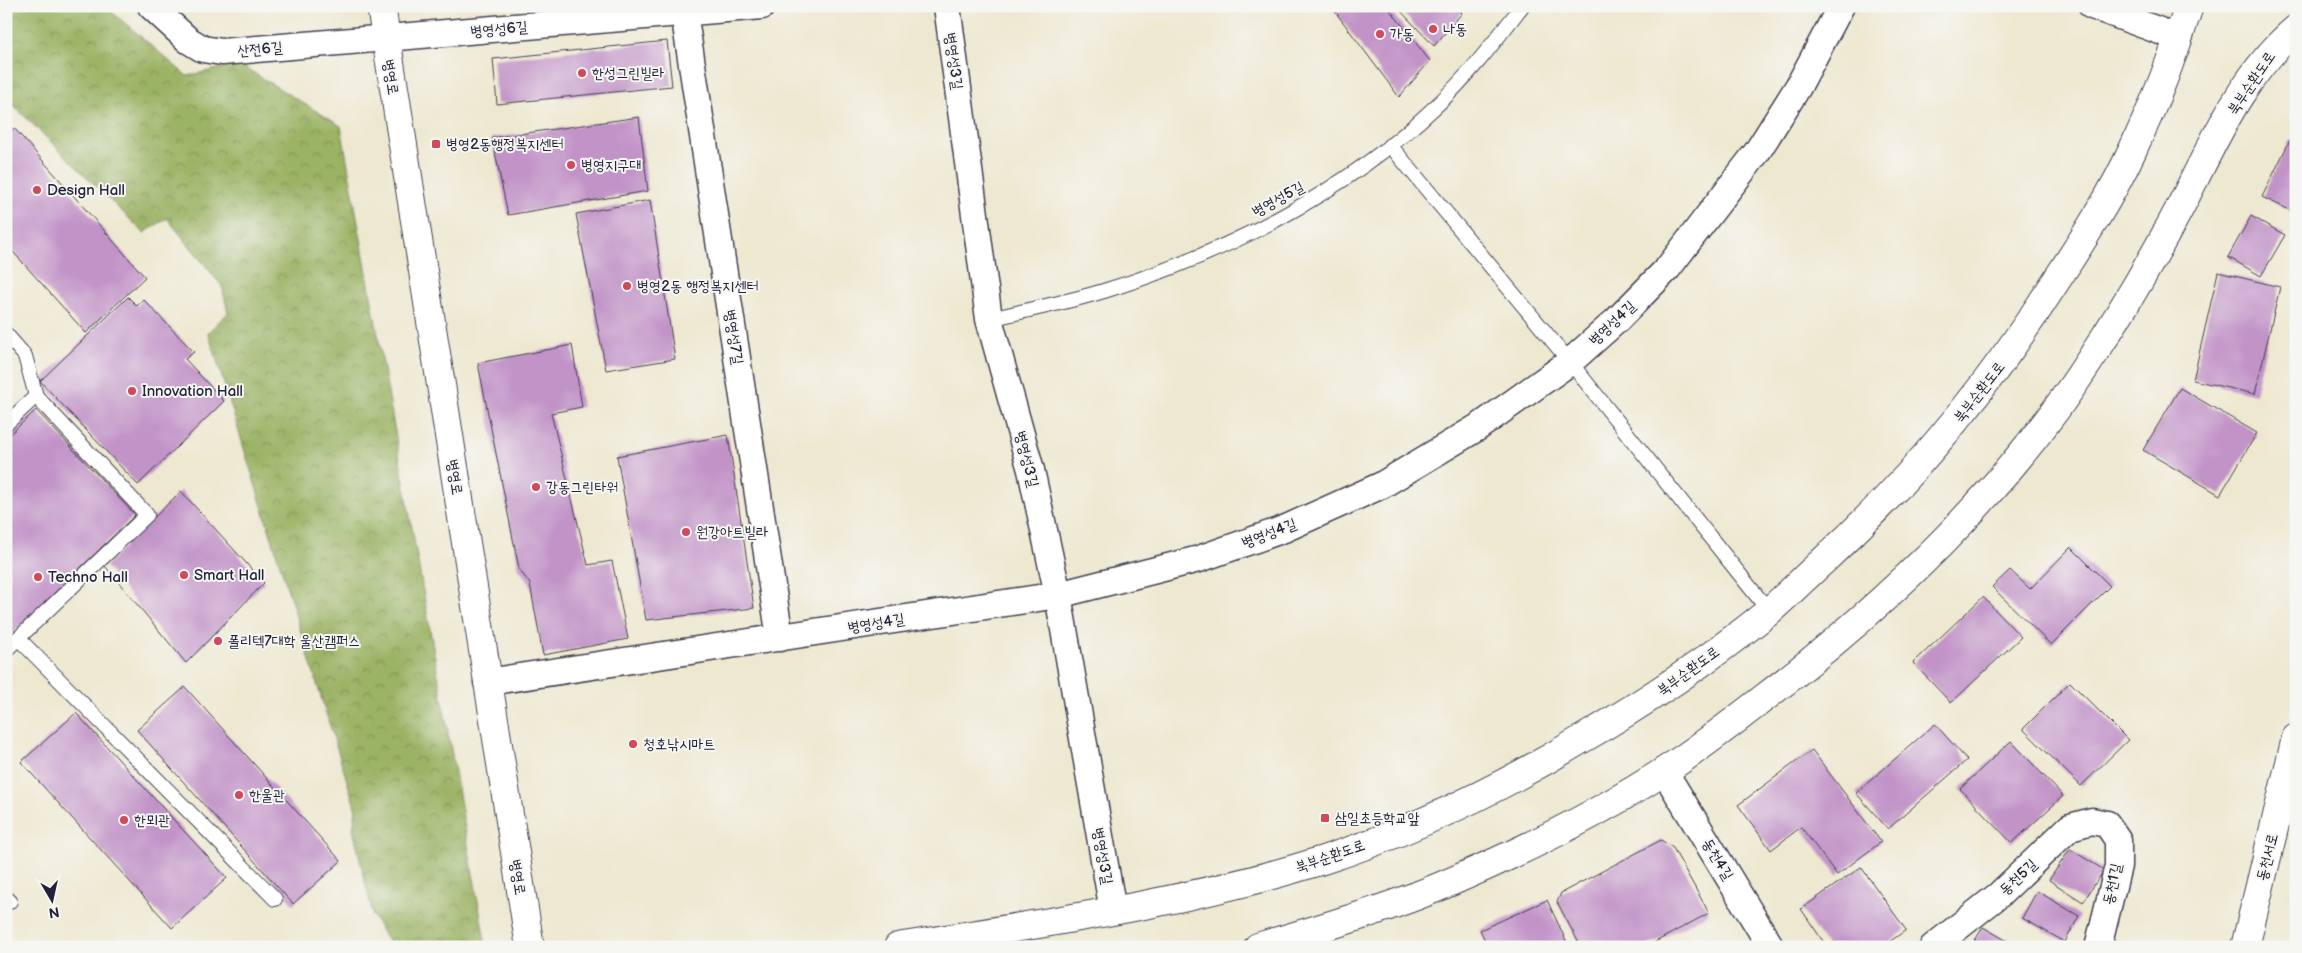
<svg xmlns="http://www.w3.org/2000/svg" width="2302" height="953" font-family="'Balsamiq Sans','Poor Story',sans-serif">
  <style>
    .forest { fill: url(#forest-crowns); stroke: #5e6a50 }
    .building { fill: #c193c7 }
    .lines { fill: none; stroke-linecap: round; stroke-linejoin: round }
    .service-casing { stroke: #414051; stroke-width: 16 }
    .minor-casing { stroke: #414051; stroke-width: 29 }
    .tertiary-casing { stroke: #414051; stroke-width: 30 }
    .secondary-casing { stroke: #414051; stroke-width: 30 }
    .primary-casing { stroke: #414051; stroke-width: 30 }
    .service { stroke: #fff; stroke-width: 14 }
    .minor { stroke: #fff; stroke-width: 26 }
    .tertiary { stroke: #fff; stroke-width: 28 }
    .secondary { stroke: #fff; stroke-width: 28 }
    .primary { stroke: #fff; stroke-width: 28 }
    .poi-dot { fill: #d1495b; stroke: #f6f6f2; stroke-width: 2 }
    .labels { text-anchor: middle; stroke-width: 4; stroke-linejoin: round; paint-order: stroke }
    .street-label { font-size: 15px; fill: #22223b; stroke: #f6f6f2 }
    .poi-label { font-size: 15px; fill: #22223b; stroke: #f6f6f2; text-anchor: start }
  </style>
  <defs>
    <pattern id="forest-crowns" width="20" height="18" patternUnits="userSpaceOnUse" patternTransform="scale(1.25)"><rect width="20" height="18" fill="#9bb365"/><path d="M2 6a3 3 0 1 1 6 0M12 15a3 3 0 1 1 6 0" fill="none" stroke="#7e9154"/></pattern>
  </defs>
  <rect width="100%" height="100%" fill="#f6f6f2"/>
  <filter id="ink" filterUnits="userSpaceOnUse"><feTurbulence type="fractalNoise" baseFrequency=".02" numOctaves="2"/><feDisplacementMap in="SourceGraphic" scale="10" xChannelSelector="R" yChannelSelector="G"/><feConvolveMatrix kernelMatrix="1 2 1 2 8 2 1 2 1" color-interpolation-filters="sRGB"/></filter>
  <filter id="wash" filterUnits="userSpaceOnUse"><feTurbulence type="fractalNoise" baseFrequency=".0096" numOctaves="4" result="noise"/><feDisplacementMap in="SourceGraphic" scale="20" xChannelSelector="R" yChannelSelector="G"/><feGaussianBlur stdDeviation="1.12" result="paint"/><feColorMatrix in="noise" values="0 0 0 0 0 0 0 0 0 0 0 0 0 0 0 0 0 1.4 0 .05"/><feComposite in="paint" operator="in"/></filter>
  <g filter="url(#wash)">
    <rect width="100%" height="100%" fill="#eee8d0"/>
    <path class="forest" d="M6 6H105L187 76 239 64 341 126 486 947H391L373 916 353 829 356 810 208 332 228 313 222 286 167 218 144 233 6 98Z"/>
    <g id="blocks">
      <g class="building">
        <path d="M1331 6H1387L1430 61 1399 97Z"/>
        <path d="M1396 6H1456L1462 13 1434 46Z"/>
        <path d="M667 41 672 86 497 104 493 59Z"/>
        <path d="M639 117 648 191 508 215 492 138Z"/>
        <path d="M14 128 145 277 86 333 6 244V136Z"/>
        <path d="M2290 140 2296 143V213L2262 197Z"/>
        <path d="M650 200 675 359 606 370 576 214Z"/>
        <path d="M2251 216 2285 235 2261 276 2228 257Z"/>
        <path d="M2218 272 2280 287 2255 394 2193 380Z"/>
        <path d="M128 297 137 306 143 299 194 352 185 359 224 401 138 485 40 381Z"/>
        <path d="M572 345 582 407 551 413 588 565 612 561 628 639 543 655 530 584 519 569 478 363Z"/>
        <path d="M2180 388 2257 433 2220 495 2143 450Z"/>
        <path d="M36 410 135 515 6 640V438Z"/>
        <path d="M728 435 754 608 646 620 617 456Z"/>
        <path d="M181 491 264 583 186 663 105 566Z"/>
        <path d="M2071 547 2110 586 2051 645 1992 587 2010 570 2030 589Z"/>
        <path d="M1983 597 2021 637 1951 703 1913 663Z"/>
        <path d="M2070 682 2128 740 2081 786 2023 729Z"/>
        <path d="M185 687 341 861 293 904 137 730Z"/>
        <path d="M76 713 227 878 172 928 21 762Z"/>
        <path d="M1935 724 1967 760 1888 829 1856 793Z"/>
        <path d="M2011 741 2063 796 2012 843 1960 789Z"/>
        <path d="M1812 750 1881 842 1837 875 1801 827 1771 850 1738 805Z"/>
        <path d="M1661 840 1673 848 1709 913 1646 947H1581L1557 902 1561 893Z"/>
        <path d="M2070 849 2104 870 2083 902 2049 880Z"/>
        <path d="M1861 867 1906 930 1882 947H1827L1801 909Z"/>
        <path d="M2037 891 2079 916 2065 942 2022 918Z"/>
        <path d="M1547 900 1569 947H1488L1480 930Z"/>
        <path d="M1983 927 2018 947H1971Z"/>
      </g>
    </g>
  </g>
  <g filter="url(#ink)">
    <use href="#blocks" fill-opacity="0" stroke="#414051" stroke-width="1"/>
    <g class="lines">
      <g class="service-casing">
        <g id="service">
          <path d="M1390 145 1570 362 1769 611"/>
          <path d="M989 319C1028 310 1069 302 1107 290 1226 253 1344 193 1435 107 1468 77 1495 41 1522 6"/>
          <path d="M6 334 25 356 36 396"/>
          <path d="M6 424 36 396 147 515 6 650"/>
          <path d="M18 638 275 899"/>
          <path d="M6 898 10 901 6 904"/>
        </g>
      </g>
      <g class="minor-casing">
        <g id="minor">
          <path d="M151 6 188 40 203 49 222 52 762 6"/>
          <path d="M683 6 780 638"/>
          <path d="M947 6 989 319 1031 470 1058 595 1113 911"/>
          <path d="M2092 6 2179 38"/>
          <path d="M487 682 1058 595 1199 559 1284 529 1382 485 1480 426 1570 362 1617 320 1668 268 1757 152 1798 87 1841 6"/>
          <path d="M1664 771 1771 947"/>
          <path d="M1933 947 2000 894 2070 827 2092 821 2107 824 2118 840V866L2098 947"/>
        </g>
      </g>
      <g class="tertiary-casing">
        <path id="tertiary" d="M381 6 530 947"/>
      </g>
      <g class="secondary-casing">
        <path id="secondary" d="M2245 947 2296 738"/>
      </g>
      <g class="primary-casing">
        <g id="primary">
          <path d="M898 947C1041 923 1185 904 1323 860 1412 831 1497 790 1577 742 1643 704 1707 661 1767 613 1786 597 1804 578 1823 561 1913 478 1990 385 2056 281 2084 238 2112 195 2133 149 2155 103 2174 54 2189 6"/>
          <path d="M1258 947C1324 927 1392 908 1455 880 1527 849 1600 813 1666 770 1700 748 1732 723 1764 698 1890 602 2006 491 2092 357 2122 311 2150 264 2176 215 2210 151 2239 77 2296 29"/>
        </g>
      </g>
      <use href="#service" class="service"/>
      <use href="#minor" class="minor"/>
      <use href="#tertiary" class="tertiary"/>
      <use href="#secondary" class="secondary"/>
      <use href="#primary" class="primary"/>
    </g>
  </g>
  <g class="poi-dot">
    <circle cx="1433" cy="29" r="5"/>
    <circle cx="1380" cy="34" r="5"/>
    <circle cx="582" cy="73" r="5"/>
    <rect x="431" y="139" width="10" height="10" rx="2.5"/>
    <circle cx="571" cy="165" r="5"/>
    <circle cx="37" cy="190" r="5"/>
    <circle cx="627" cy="286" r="5"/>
    <circle cx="132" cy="391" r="5"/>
    <circle cx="536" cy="487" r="5"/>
    <circle cx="686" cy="532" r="5"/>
    <circle cx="184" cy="575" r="5"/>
    <circle cx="38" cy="577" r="5"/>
    <circle cx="218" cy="641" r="5"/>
    <circle cx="633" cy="744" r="5"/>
    <circle cx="239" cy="795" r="5"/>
    <rect x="1320" y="813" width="10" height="10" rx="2.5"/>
    <circle cx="124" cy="820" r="5"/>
  </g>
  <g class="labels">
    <g class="street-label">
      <text transform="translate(499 29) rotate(-5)" y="5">병영성6길</text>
      <text transform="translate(260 49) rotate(-5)" y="5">산전6길</text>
      <text transform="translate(954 61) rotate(82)" y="5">병영성3길</text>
      <text transform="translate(391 77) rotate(81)" y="5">병영로</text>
      <text transform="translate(2251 83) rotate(-56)" y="5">북부순환도로</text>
      <text transform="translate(1278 199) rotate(-29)" y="5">병영성5길</text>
      <text transform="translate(1612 323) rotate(-43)" y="5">병영성4길</text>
      <text transform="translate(734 337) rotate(81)" y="5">병영성7길</text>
      <text transform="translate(1979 392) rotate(-52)" y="5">북부순환도로</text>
      <text transform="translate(1027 459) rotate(76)" y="5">병영성3길</text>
      <text transform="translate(455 477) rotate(81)" y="5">병영로</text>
      <text transform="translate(1269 533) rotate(-21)" y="5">병영성4길</text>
      <text transform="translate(876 623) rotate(-9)" y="5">병영성4길</text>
      <text transform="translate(1688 671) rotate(-36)" y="5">북부순환도로</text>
      <text transform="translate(1103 856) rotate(80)" y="5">병영성3길</text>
      <text transform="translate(1330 856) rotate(-19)" y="5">북부순환도로</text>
      <text transform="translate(2267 857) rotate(-76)" y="5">동천서로</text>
      <text transform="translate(1718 859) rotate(59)" y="5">동천4길</text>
      <text transform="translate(518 877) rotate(81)" y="5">병영로</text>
      <text transform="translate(2018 877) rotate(-43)" y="5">동천5길</text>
      <text transform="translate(2112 884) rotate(-78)" y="5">동천1길</text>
    </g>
    <g class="poi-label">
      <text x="1443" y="34">나동</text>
      <text x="1390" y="39">가동</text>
      <text x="592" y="78">한성그린빌라</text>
      <text x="446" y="149">병영2동행정복지센터</text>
      <text x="581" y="170">병영지구대</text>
      <text x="47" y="195">Design Hall</text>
      <text x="637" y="291">병영2동 행정복지센터</text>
      <text x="142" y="396">Innovation Hall</text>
      <text x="546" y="492">강동그린타워</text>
      <text x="696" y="537">원강아트빌라</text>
      <text x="194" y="580">Smart Hall</text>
      <text x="48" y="582">Techno Hall</text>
      <text x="228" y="646">폴리텍7대학 울산캠퍼스</text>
      <text x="643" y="749">청호낚시마트</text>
      <text x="249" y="800">한울관</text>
      <text x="1335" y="823">삼일초등학교앞</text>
      <text x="134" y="825">한뫼관</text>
    </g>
  </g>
  <rect width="2302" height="953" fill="none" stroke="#f6f6f2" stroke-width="25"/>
  <g transform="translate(52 900) rotate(171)" stroke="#f6f6f2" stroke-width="4" paint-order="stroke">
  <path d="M0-4L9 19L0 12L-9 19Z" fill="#22223b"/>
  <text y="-8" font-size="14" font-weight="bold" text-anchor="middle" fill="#22223b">N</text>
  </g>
</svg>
